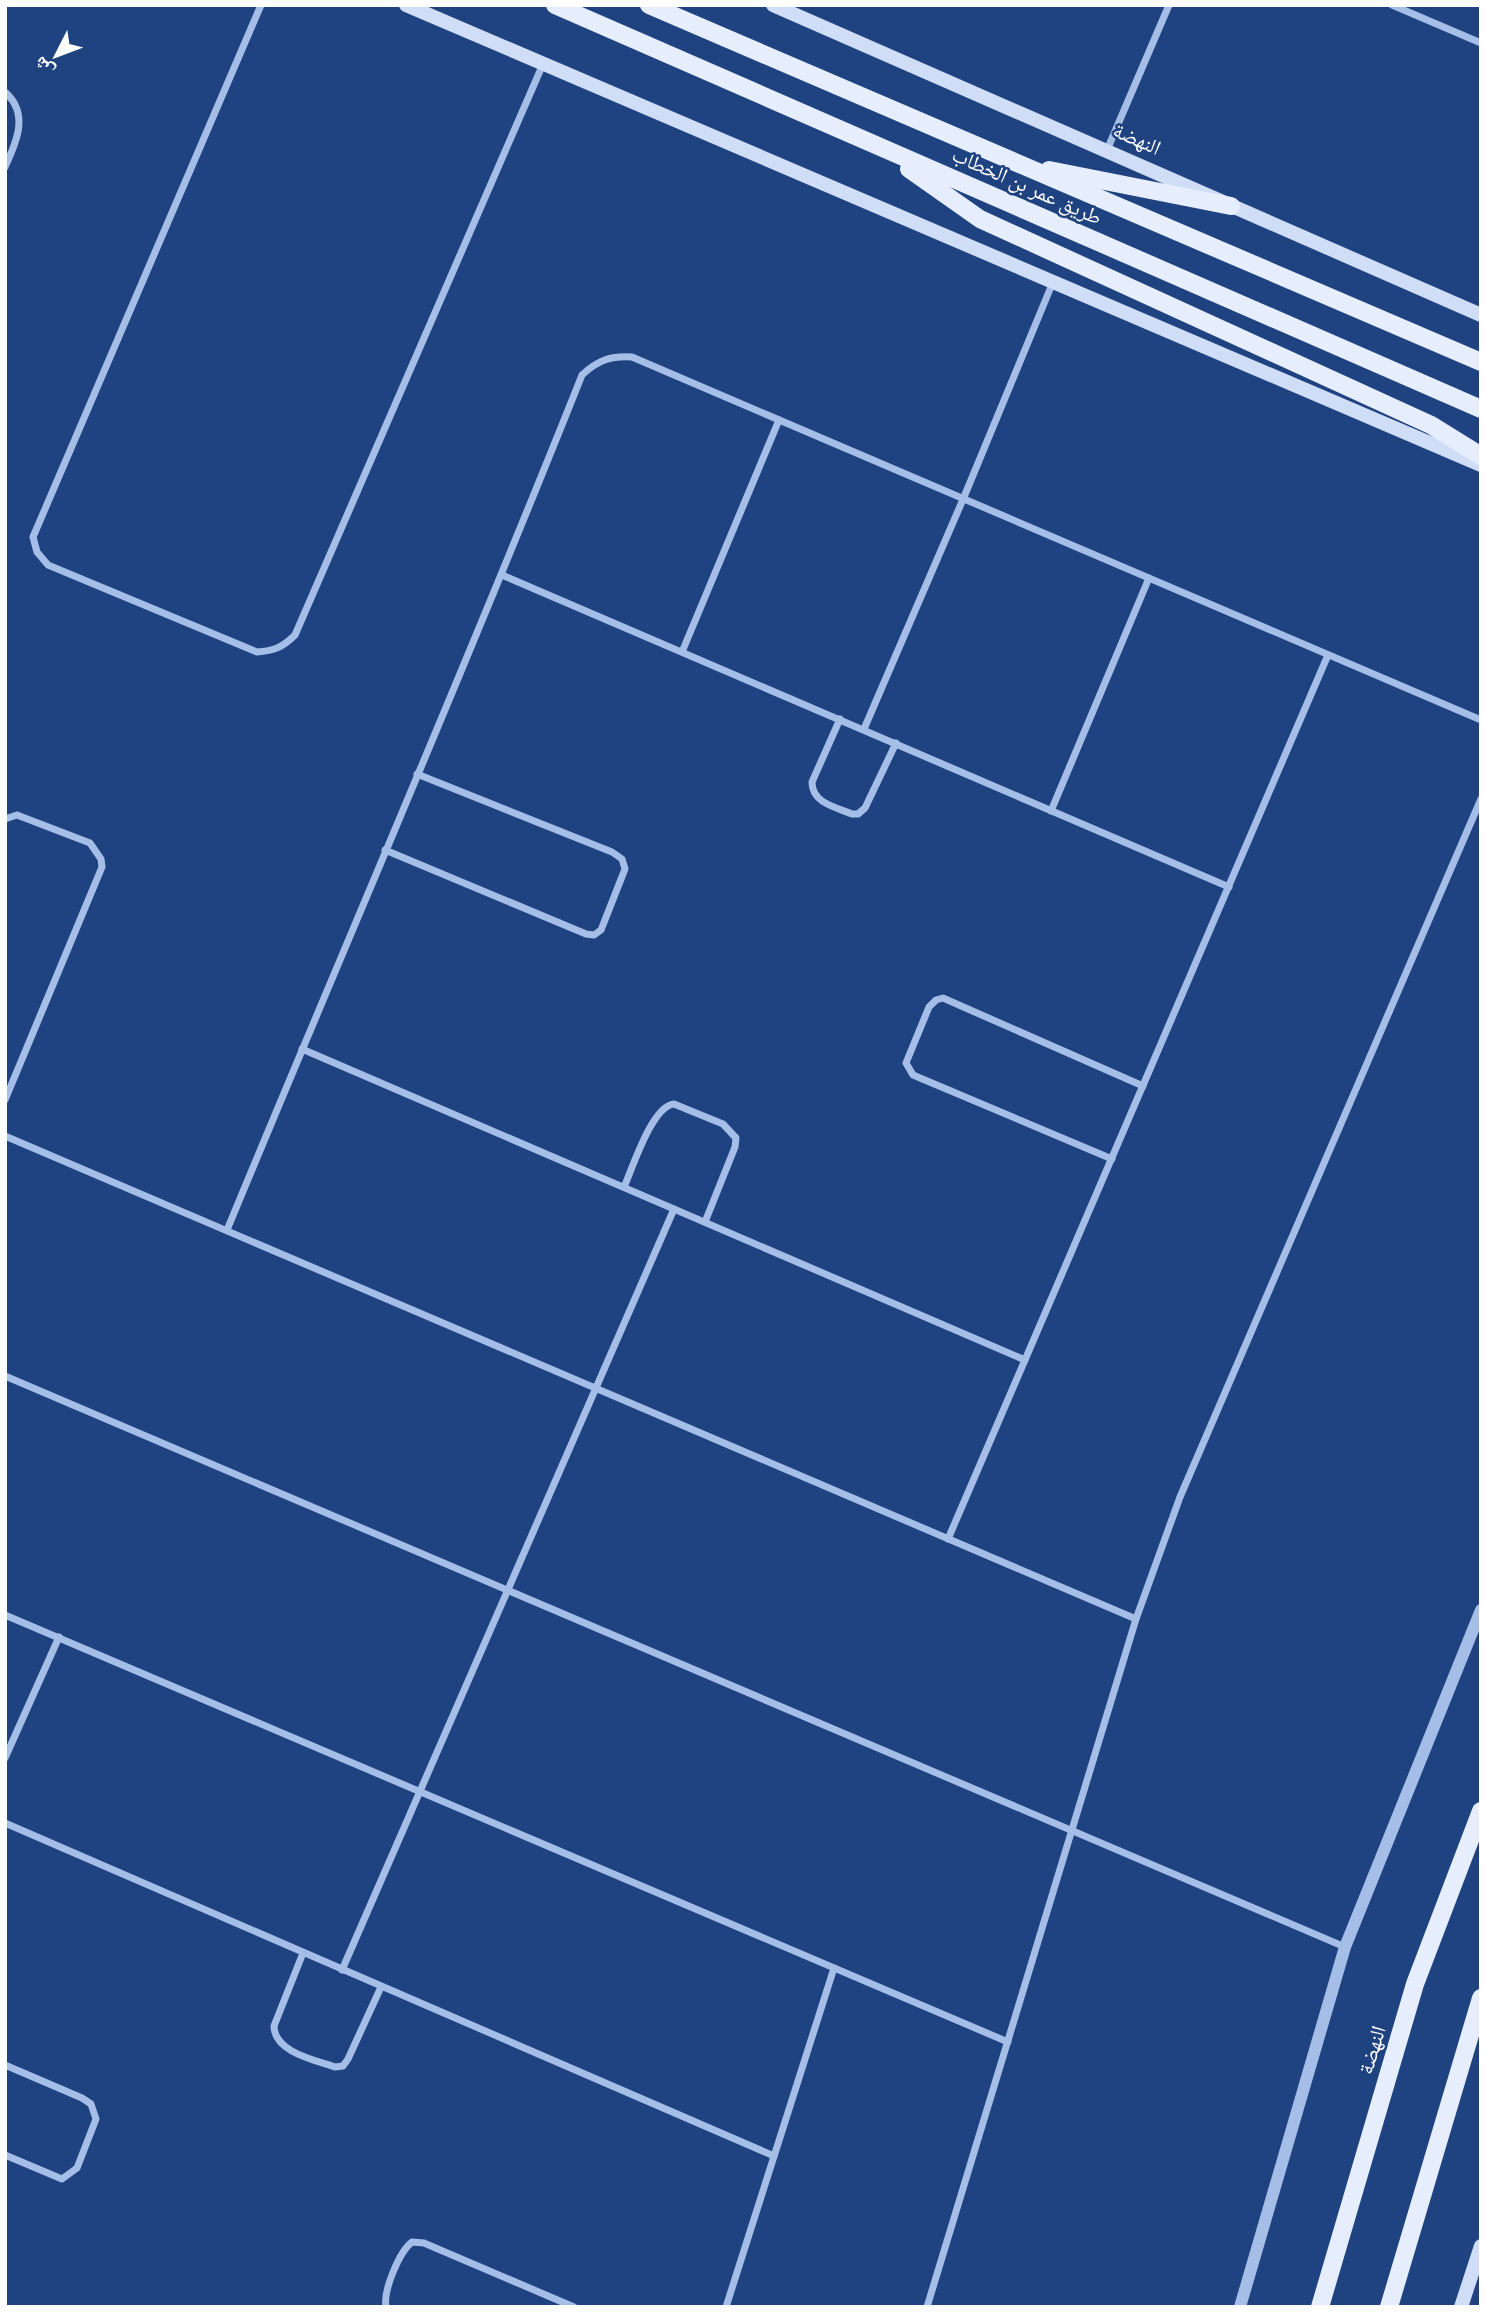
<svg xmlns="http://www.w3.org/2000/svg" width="1486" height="2312" font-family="'Roboto Condensed','Noto Naskh Arabic',sans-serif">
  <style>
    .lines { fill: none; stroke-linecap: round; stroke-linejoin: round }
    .minor { stroke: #a4bee8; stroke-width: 7 }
    .tertiary { stroke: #a4bee8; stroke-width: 12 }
    .secondary { stroke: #cfddf6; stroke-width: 14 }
    .primary { stroke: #e6eefe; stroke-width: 18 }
    .labels { text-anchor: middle; stroke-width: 5; stroke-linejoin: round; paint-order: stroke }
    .street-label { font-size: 21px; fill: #fff; stroke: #1f4280 }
  </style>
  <rect width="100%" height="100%" fill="#1f4280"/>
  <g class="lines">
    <g class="minor">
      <path d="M261 5 33 537 37 552 48 565 257 652C274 651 283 647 295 635L543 64"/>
      <path d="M1392 5 1481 43"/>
      <path d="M5 92C30 114 16 143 5 167"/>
      <path d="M1107 150 1169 5"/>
      <path d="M502 575 1229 887"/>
      <path d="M682 652 779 420"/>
      <path d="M840 719 812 782C812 803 835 807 852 814H858L865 808 896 743"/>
      <path d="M864 729 964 497 1053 282"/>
      <path d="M1051 811 1149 578"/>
      <path d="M5 819 17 815 90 843 101 859 102 867 5 1100"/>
      <path d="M385 850 586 934 594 935 601 930 625 869 622 859 612 852 417 774"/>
      <path d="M302 1049 1025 1360"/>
      <path d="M5 1136 1136 1619"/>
      <path d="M1112 1159 913 1075 906 1063 929 1007 936 1000 943 998 1143 1086"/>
      <path d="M624 1187C633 1167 652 1106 674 1104L723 1124 736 1138 735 1147 705 1222"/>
      <path d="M227 1230C345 945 468 662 582 375 598 360 610 356 632 357L1481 720"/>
      <path d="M5 1376 1345 1947"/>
      <path d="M948 1539 1328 655"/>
      <path d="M5 1615 1008 2042"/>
      <path d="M5 1758 59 1637"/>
      <path d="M5 1823 774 2156"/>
      <path d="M303 1953 274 2026C274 2052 315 2060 335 2067L343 2066 348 2059 381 1987"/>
      <path d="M342 1970 674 1209"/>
      <path d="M5 2065 82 2098 91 2104 96 2119 77 2168 62 2179 5 2155"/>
      <path d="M386 2307C383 2291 399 2252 412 2242L424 2243 574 2307"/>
      <path d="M726 2307 834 1968"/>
      <path d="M927 2307 1136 1619 1180 1497 1481 799"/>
    </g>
    <path class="tertiary" d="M1240 2307 1345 1947 1481 1610"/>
    <g class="secondary">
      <path d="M406 5 1481 465"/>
      <path d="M773 5 1481 315"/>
      <path d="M1461 2307 1481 2246"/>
    </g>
    <g class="primary">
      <path d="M555 5 1481 409"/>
      <path d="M649 5 1481 362"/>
      <path d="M909 169 980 219 1431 425 1481 456"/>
      <path d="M1049 170 1231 206"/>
      <path d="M1320 2307 1415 1984 1481 1811"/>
      <path d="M1389 2307 1481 1998"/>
    </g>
  </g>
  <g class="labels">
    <g class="street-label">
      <text transform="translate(1137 139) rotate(24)" y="7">النهضة</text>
      <text transform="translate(1027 186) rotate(24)" y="7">طريق عمر بن الخطاب</text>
      <text transform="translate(1372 2050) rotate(-73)" y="7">النهضة</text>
    </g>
  </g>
  <rect width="1486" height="2312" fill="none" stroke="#ffffff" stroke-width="14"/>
  <g transform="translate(56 56) rotate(228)" stroke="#1f4280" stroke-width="5" paint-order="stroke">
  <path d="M0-5L12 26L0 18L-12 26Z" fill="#ffffff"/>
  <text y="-10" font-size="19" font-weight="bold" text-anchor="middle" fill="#ffffff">ش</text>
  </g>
</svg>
